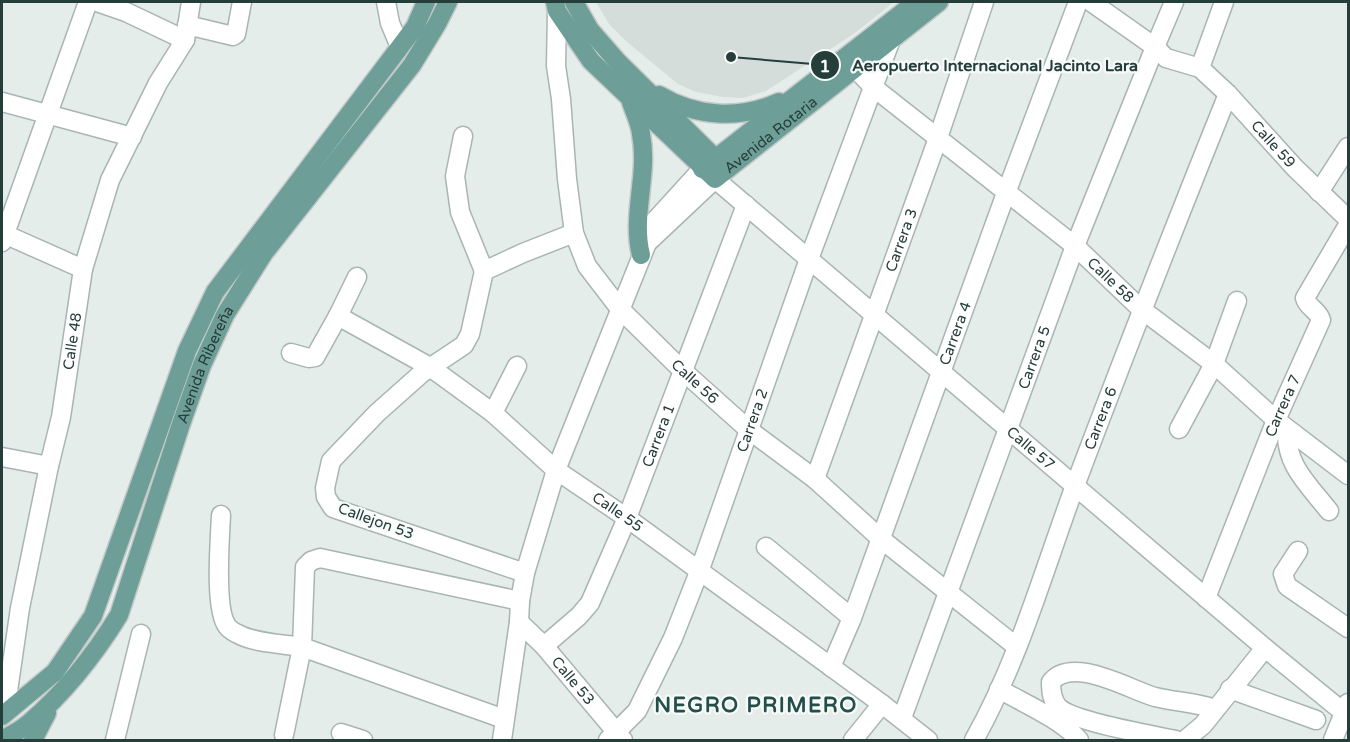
<svg xmlns="http://www.w3.org/2000/svg" width="1350" height="742" font-family="'Varela Round',sans-serif">
  <style>
    .built { fill: #d4ddda }
    .lines { fill: none; stroke-linecap: round; stroke-linejoin: round }
    .minor-casing { stroke: #a8b5b2; stroke-width: 21 }
    .major-casing { stroke: #c2c9c8; stroke-width: 21 }
    .minor { stroke: #fff; stroke-width: 18 }
    .major { stroke: #6e9e98; stroke-width: 18 }
    .labels { text-anchor: middle; stroke-width: 4.5; stroke-linejoin: round; paint-order: stroke }
    .street-label { font-size: 15px; fill: #263e3a; stroke: #f6faf8 }
    .district-label { font-size: 21px; font-weight: bold; letter-spacing: 1.5px; fill: #234e49; stroke: #f6faf8 }
    .leader { fill: none; stroke: #263e3a; stroke-width: 2 }
    .callout-dot { fill: #263e3a; stroke: #f6faf8; stroke-width: 2 }
    .mark-label { font-size: 18px; text-anchor: middle; font-weight: bold; fill: #fff }
    .callout-label { font-size: 16px; text-anchor: middle; font-weight: bold; fill: #263e3a; stroke: #f6faf8; stroke-width: 4.5; stroke-linejoin: round; paint-order: stroke }
  </style>
  <rect width="100%" height="100%" fill="#e5edeb"/>
  <path class="built" d="M596 2H894L855 33 766 91 743 98 723 97 696 92 678 84 627 42 609 24Z"/>
  <g class="lines">
    <g class="minor-casing">
      <g id="minor">
        <path d="M97 2 126 12 185 40"/>
        <path d="M386 2 390 23 400 47"/>
        <path d="M1091 2 1155 47 1174 2"/>
        <path id="s1" d="M557 11 556 66 561 99 567 179 574 233 587 266 620 309 682 370 749 430 815 479 881 539 1017 647"/>
        <path d="M187 25 233 36 236 34 242 2"/>
        <path id="s2" d="M846 58 873 87 1075 246 1141 309 1214 364 1276 420 1348 475"/>
        <path d="M1200 68 1224 2"/>
        <path d="M2 102 132 137"/>
        <path d="M463 136 455 176 460 212 484 271"/>
        <path id="s3" d="M702 169 651 225 647 233V243L715 179 1265 648 1348 716"/>
        <path d="M1319 192 1348 147"/>
        <path d="M2 233 83 269"/>
        <path d="M2 242 88 2"/>
        <path id="s4" d="M357 277 338 316 430 367 493 413 556 470 627 518 882 704 928 740"/>
        <path d="M291 353 309 358 315 357 338 316"/>
        <path d="M493 413 517 366"/>
        <path d="M1179 429 1214 364 1237 301"/>
        <path d="M1287 429C1285 465 1308 484 1329 511"/>
        <path d="M2 457 49 466"/>
        <path id="s5" d="M815 479 938 138 984 2"/>
        <path d="M221 515C220 539 214 608 227 626 229 629 235 633 238 634 254 643 283 644 302 647L284 735"/>
        <path d="M766 547 852 618"/>
        <path d="M1298 551 1283 574 1287 586 1348 628"/>
        <path d="M525 573 333 508 326 497 325 488 331 461 377 413 422 373 464 345 470 334 484 271 523 253 574 233"/>
        <path id="s6" d="M1206 598 1276 420 1321 320C1319 311 1307 307 1305 298L1348 225"/>
        <path id="s7" d="M519 622 544 646 623 740"/>
        <path id="s8" d="M544 646 579 616 590 603 627 518 746 205"/>
        <path id="s9" d="M831 667 852 618 1006 193 1078 2"/>
        <path d="M999 689C1025 704 1059 718 1079 740"/>
        <path d="M1230 689 1316 720"/>
        <path id="s10" d="M7 698 20 608 49 466 61 417 83 269 110 180 158 83 185 40 191 2"/>
        <path id="s11" d="M902 718 1075 246 1155 47 1166 58 1200 68 1228 94 1295 168 1348 219"/>
        <path d="M504 719 302 647 305 567 311 561 320 558 520 601"/>
        <path d="M341 733 363 740"/>
        <path d="M115 740 141 634"/>
        <path d="M502 740 519 622 520 601 525 573 556 470 647 243"/>
        <path id="s12" d="M608 740 637 711 673 638 699 572 809 259 890 42"/>
        <path d="M853 740 882 704"/>
        <path id="s13" d="M974 740C1019 660 1044 569 1076 483 1125 353 1176 223 1228 94"/>
        <path d="M1176 740C1152 735 1075 722 1059 708 1052 701 1051 692 1051 682 1072 655 1130 690 1155 697 1175 702 1195 702 1215 709"/>
        <path d="M1185 740 1203 725 1265 648"/>
        <path d="M1333 740 1348 703"/>
      </g>
    </g>
    <g class="major-casing">
      <g id="major">
        <path id="s14" d="M555 2 557 11 591 61 715 179 939 2"/>
        <path d="M574 2 590 30 617 61 723 166"/>
        <path d="M659 95C696 117 740 120 779 102"/>
        <path d="M631 102C634 112 640 123 641 134 649 174 631 215 641 255"/>
        <path d="M702 169 916 2"/>
        <path d="M2 716 55 672 93 616 187 351 215 292 415 27 426 2"/>
        <path id="s15" d="M2 740C11 735 21 730 29 723 64 693 95 654 119 615L181 424 202 365 225 315 264 253 412 65 437 24 448 2"/>
        <path d="M33 740 47 713"/>
      </g>
    </g>
    <use href="#minor" class="minor"/>
    <use href="#major" class="major"/>
  </g>
  <g class="labels">
    <g class="street-label">
      <text dy="5" stroke="none"><textPath href="#s14" startOffset="312">Avenida Rotaria</textPath></text>
      <text dy="5" stroke="none"><textPath href="#s11" startOffset="874">Calle 59</textPath></text>
      <text dy="5" stroke="none"><textPath href="#s5" startOffset="254">Carrera 3</textPath></text>
      <text dy="5" stroke="none"><textPath href="#s2" startOffset="346">Calle 58</textPath></text>
      <text dy="5" stroke="none"><textPath href="#s9" startOffset="356">Carrera 4</textPath></text>
      <text dy="5" stroke="none"><textPath href="#s10" startOffset="363">Calle 48</textPath></text>
      <text dy="5" stroke="none"><textPath href="#s11" startOffset="384">Carrera 5</textPath></text>
      <text dy="5" stroke="none"><textPath href="#s15" startOffset="438">Avenida Ribereña</textPath></text>
      <text dy="5" stroke="none"><textPath href="#s1" startOffset="417">Calle 56</textPath></text>
      <text dy="5" stroke="none"><textPath href="#s6" startOffset="207">Carrera 7</textPath></text>
      <text dy="5" stroke="none"><textPath href="#s13" startOffset="346">Carrera 6</textPath></text>
      <text dy="5" stroke="none"><textPath href="#s12" startOffset="354">Carrera 2</textPath></text>
      <text dy="5" stroke="none"><textPath href="#s8" startOffset="244">Carrera 1</textPath></text>
      <text dy="5" stroke="none"><textPath href="#s3" startOffset="603">Calle 57</textPath></text>
      <text dy="5" stroke="none"><textPath href="#s4" startOffset="386">Calle 55</textPath></text>
      <text transform="translate(376 521) rotate(20)" y="5">Callejon 53</text>
      <text dy="5" stroke="none"><textPath href="#s7" startOffset="80">Calle 53</textPath></text>
    </g>
    <g class="district-label">
      <text x="756" y="712">NEGRO PRIMERO</text>
    </g>
  </g>
  <path class="leader" d="M731 57L825 65"/>
  <g class="callout-dot">
    <circle cx="731" cy="57" r="6"/>
    <circle cx="825" cy="65" r="15"/>
  </g>
  <g class="mark-label">
    <text x="825" y="72">1</text>
  </g>
  <g class="callout-label">
    <text x="995" y="71">Aeropuerto Internacional Jacinto Lara</text>
  </g>
  <rect width="1350" height="742" fill="none" stroke="#263e3a" stroke-width="6"/>
</svg>
